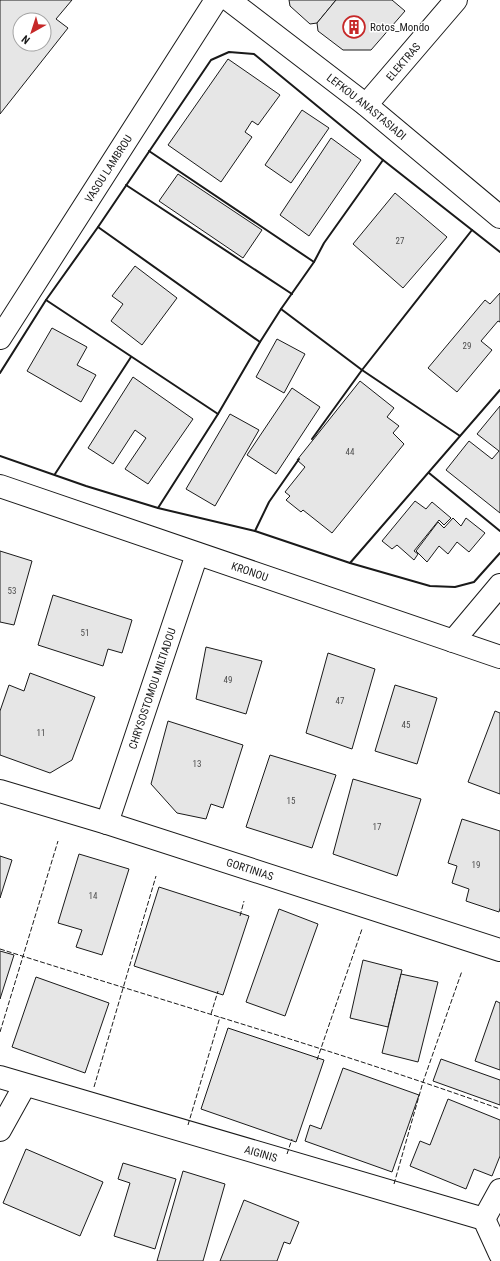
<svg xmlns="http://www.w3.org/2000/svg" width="500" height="1261" font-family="'Roboto Condensed',sans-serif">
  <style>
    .building { fill: #e6e6e6; stroke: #1a1a1a; fill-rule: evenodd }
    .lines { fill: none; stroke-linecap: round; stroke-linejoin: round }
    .minor-casing { stroke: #1a1a1a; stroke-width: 24 }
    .minor { stroke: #fff; stroke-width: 22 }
    .fence { stroke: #1a1a1a; stroke-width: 1; stroke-dasharray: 5 2; stroke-linecap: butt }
    .wall { stroke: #1a1a1a; stroke-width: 2 }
    .labels { text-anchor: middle; stroke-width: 3; stroke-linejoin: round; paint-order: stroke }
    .number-label { font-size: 9px; fill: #4d4d4d }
    .poi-label { font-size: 11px; fill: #1a1a1a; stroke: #fff; text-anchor: start }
    .street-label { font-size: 11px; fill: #1a1a1a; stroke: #fff }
  </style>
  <rect width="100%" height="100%" fill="#fff"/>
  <g class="building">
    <path d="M0 0H72L56 19 68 28 0 114ZM20 20H44V44H20Z"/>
    <path d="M289 0H336L317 23 310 24 290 6Z"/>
    <path d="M336 0H392L405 11 371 50H343L318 31 317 23Z"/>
    <path d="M228 59 280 95 258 125 252 121 245 132 252 137 221 182 168 145Z"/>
    <path d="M302 110 329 128 291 183 265 165Z"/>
    <path d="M331 138 361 160 309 236 280 215Z"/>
    <path d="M178 174 262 230 243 258 159 201Z"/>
    <path d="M395 193 447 237 403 288 353 244Z"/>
    <path d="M135 266 177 298 142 345 111 321 123 304 112 296Z"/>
    <path d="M500 293V322L498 321 481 341 492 350 457 392 428 368 485 300 490 304Z"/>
    <path d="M52 328 87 347 77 365 96 375 81 402 27 371Z"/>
    <path d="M277 339 305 354 284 393 256 377Z"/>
    <path d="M133 377 193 419 148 484 125 469 146 438 135 430 113 464 88 448Z"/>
    <path d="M360 381 394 408 387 417 399 426 393 433 404 444 332 533 303 510 301 512 286 500 290 496 285 492 305 467 297 460Z"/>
    <path d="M292 388 320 407 276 474 247 455Z"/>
    <path d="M500 406V513L446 470 469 441 492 459 499 451 477 434Z"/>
    <path d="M230 414 259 430 215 506 186 489Z"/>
    <path d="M415 501 426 509 432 502 451 518 444 525 439 520 414 551 418 554 414 560 397 545 392 549 382 541Z"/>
    <path d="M453 518 461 526 466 518 485 533 469 552 457 542 448 554 439 546 427 562 416 551 438 522 444 528Z"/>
    <path d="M0 551 32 561 14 625 0 622Z"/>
    <path d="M53 595 132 620 122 653 108 649 103 666 38 645Z"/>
    <path d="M206 647 262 661 246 714 196 699Z"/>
    <path d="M328 653 375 669 352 749 306 733Z"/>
    <path d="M30 673 95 697 72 760 50 773 0 755V711L9 685 24 691Z"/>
    <path d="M395 685 437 698 417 764 375 751Z"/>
    <path d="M495 711 500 713V794L468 782Z"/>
    <path d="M168 721 243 745 223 808 211 804 206 819 177 813 151 784Z"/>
    <path d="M270 755 336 775 312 848 246 827Z"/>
    <path d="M353 779 421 799 397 876 333 854Z"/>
    <path d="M462 819 500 831V908L499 912 466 901 469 889 452 883 457 866 448 863Z"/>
    <path d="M79 854 129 869 102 955 76 947 82 930 58 923Z"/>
    <path d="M0 856 12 860 0 898Z"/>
    <path d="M159 887 249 916 223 995 134 966Z"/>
    <path d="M279 909 318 924 285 1016 246 1002Z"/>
    <path d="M0 951 14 955 0 999Z"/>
    <path d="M363 960 402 970 388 1027 350 1018Z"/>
    <path d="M401 974 438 982 418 1062 382 1053Z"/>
    <path d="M36 977 109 1003 85 1073 12 1047Z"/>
    <path d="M496 1001 500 1003V1070L475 1061Z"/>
    <path d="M228 1028 324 1060 296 1142 201 1109Z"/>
    <path d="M441 1059 500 1080V1105L433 1081Z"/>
    <path d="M343 1068 419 1095 392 1172 305 1141 310 1125 321 1129Z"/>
    <path d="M448 1099 500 1120V1156L492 1176 474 1169 466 1189 410 1166 420 1141 430 1145Z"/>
    <path d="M26 1149 103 1182 80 1236 3 1203Z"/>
    <path d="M123 1163 176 1179 155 1249 114 1236 130 1183 118 1179Z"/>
    <path d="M183 1171 225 1184 203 1261H157Z"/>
    <path d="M244 1200 299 1222 290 1244 284 1242 277 1261H220Z"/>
  </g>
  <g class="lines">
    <g class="minor-casing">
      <g id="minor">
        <path id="s1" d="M229 0 366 105 500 217"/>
        <path id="s2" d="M366 105 456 0"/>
        <path id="s3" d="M0 338 216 0"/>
        <path id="s4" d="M0 486 500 657"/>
        <path d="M453 641 500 585"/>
        <path id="s5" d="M0 791 107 823 500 950"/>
        <path id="s6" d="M107 823 197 554"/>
        <path id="s7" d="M0 1077 484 1219 500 1254"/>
        <path d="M0 1130 25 1085"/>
        <path d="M484 1219 500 1190"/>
      </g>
    </g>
    <use href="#minor" class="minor"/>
    <g class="fence">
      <path d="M240 916 244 901"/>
      <path d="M0 949C167 1002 335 1050 500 1109"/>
      <path d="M211 1014 218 991"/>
      <path d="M0 1032 58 841"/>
      <path d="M317 1060 362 929"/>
      <path d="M94 1087 156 876"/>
      <path d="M188 1125 220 1017"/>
      <path d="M287 1154 292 1139"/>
      <path d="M394 1184 423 1082 462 971"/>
    </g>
    <g class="wall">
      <path d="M149 151 314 262"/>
      <path d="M126 185 292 294"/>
      <path d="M98 227 260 342"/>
      <path d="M46 300 218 414"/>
      <path d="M281 309 362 370 460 436"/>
      <path d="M0 373 46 300 98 227 211 60 229 52 254 54 383 160 500 252"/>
      <path d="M312 439 362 370 472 230"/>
      <path d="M0 456 86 486 158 508 255 531 350 563 430 586 455 587 474 582 500 553"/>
      <path d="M429 473 500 531"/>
      <path d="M55 474 131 357"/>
      <path d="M158 508 218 414 260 342 281 309 314 262 324 243 383 160"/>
      <path d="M255 531 269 502 299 459"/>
      <path d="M350 563 500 390"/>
    </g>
  </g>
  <defs>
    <g id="building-ring" transform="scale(1.15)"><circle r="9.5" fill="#fff" stroke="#c62828" stroke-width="1.5"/><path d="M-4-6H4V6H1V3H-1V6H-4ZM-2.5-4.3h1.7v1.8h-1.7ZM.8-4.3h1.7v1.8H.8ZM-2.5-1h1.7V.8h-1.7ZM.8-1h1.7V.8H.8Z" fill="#c62828"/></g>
  </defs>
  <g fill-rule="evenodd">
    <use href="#building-ring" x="354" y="27"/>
  </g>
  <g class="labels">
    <g class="number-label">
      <text x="400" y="244">27</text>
      <text x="467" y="349">29</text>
      <text x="350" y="455">44</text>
      <text x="12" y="594">53</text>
      <text x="85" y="636">51</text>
      <text x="228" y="683">49</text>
      <text x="340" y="704">47</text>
      <text x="406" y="728">45</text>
      <text x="41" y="736">11</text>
      <text x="197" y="767">13</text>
      <text x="291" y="804">15</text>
      <text x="377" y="830">17</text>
      <text x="476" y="868">19</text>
      <text x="93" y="899">14</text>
    </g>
    <g class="poi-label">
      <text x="370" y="31">Rotos_Mondo</text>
    </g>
    <g class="street-label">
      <text dy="4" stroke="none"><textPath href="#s2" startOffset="57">ELEKTRAS</textPath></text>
      <text dy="4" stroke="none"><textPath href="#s1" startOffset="174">LEFKOU ANASTASIADI</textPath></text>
      <text dy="4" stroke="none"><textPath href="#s3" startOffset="201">VASOU LAMBROU</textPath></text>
      <text dy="4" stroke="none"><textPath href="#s4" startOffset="264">KRONOU</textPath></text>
      <text dy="4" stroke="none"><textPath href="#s6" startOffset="142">CHRYSOSTOMOU MILTIADOU</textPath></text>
      <text dy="4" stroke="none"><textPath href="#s5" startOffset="262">GORTINIAS</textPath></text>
      <text dy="4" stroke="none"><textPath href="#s7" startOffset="272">AIGINIS</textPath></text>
    </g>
  </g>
  <g transform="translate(32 32) rotate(219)"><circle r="19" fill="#ffffff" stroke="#a3a3a3"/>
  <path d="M0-3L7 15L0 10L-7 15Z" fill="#c62828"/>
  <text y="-6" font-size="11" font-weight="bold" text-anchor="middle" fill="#1a1a1a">N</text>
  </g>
</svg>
